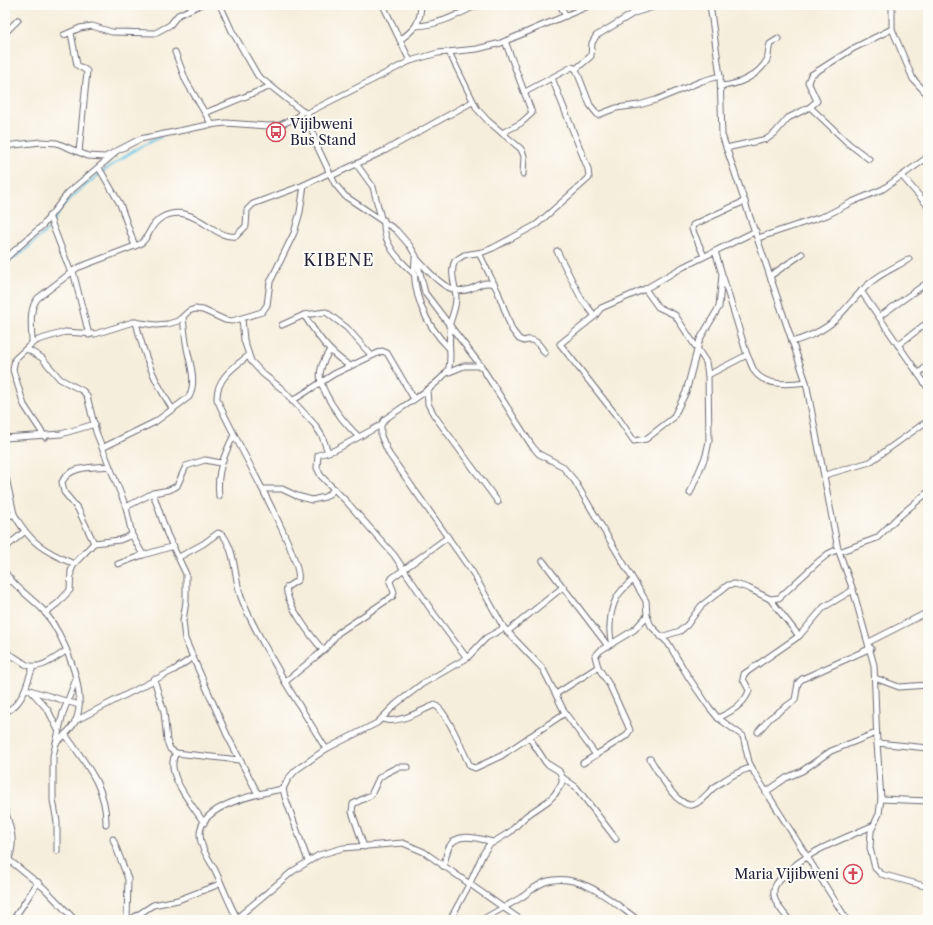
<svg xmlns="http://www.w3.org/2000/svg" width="933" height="925" font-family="'Libre Caslon Text',serif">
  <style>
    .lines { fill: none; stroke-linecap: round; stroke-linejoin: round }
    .stream { stroke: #67c4e5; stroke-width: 2 }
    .street-casing { stroke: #6c6973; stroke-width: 7 }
    .street { stroke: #fff; stroke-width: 5 }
    .labels { text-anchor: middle; stroke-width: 4; stroke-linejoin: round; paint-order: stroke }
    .poi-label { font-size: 14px; fill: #22223b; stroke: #fdfcf7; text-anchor: start }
    .quarter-label { font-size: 16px; letter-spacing: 1px; fill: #22223b; stroke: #fdfcf7 }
  </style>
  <rect width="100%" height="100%" fill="#fdfcf7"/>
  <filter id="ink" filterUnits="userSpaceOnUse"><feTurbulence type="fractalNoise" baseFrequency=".025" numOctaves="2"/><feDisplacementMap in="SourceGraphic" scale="8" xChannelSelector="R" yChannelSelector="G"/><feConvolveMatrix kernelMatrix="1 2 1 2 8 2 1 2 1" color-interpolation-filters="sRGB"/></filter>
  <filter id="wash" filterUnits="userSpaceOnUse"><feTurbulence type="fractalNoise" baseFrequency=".012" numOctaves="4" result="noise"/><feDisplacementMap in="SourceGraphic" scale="16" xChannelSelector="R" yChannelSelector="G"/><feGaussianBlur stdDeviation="0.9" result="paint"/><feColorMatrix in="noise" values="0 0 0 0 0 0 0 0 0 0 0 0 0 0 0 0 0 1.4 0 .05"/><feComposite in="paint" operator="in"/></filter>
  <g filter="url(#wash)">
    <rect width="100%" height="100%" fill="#f6eedc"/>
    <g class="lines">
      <g class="stream">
        <path d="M53 222C64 195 134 147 161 137"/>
        <path d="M5 264 22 253 52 226"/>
      </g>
    </g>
  </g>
  <g filter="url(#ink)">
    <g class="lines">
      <g class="street-casing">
        <g id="street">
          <path d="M220 5 232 31 258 76 302 111 307 113 410 61 438 53 477 49 501 43 591 5"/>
          <path d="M383 5 410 61"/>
          <path d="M560 5 566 16"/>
          <path d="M710 5 720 76 722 135 806 382 838 549 853 590 874 665 877 743 881 799 879 814 871 831 870 848 875 868 881 874 928 887"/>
          <path d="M892 5V29L913 79 928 95"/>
          <path d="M416 26C439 25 457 15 477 5"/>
          <path d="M5 33 18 20"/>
          <path d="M71 33 77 65 87 71 79 152"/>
          <path d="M64 35 80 28 92 26 112 32 155 33 170 25 178 15 200 5"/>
          <path d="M400 40C415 29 420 24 421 5"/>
          <path d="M175 52 186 81 212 125"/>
          <path d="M449 52 477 109 488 121 521 149 524 156 523 174"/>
          <path d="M576 69 590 105 598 115 616 108 639 105 656 100 702 81 720 76"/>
          <path d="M576 69 591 56 592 43 596 36 634 13 660 5"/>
          <path d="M721 86C738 85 758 76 767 60 769 55 768 49 770 44L778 39"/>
          <path d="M525 92 572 67 576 69"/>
          <path d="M810 107 849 144 869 159"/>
          <path d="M205 113 271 86"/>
          <path d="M307 113 317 146 335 184 345 196 396 230 410 246 416 256 425 293 481 366 532 446 539 454 562 466 574 480 646 601 647 616 651 626 668 643 689 678 709 707 718 718 743 736 749 762 755 774 847 920"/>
          <path d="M502 133 521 123 532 113 505 41"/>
          <path d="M5 146 41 142 57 143 88 156 105 157 140 139 208 125 226 123 268 126 280 125 298 117 302 111"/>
          <path d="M726 148 767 139 775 133 788 118 810 107 817 101 808 82 811 75 854 48 892 29"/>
          <path d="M357 165 373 187 381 218"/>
          <path d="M99 168 120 204 135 246"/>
          <path d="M331 176 386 150 472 102"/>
          <path d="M902 176 928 206"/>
          <path d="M49 216 71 273"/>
          <path d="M384 220C382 244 399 260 415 275"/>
          <path d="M758 238 827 215 852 202 883 189 928 157"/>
          <path d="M557 251 582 300 595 316 601 308 645 289 683 267 756 231"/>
          <path d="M479 253 498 292 512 330 519 339 524 341C535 337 539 344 545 353"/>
          <path d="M704 256 692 229 693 225 745 201"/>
          <path d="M415 258C411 293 425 324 449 348"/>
          <path d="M5 259 43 225 68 193 114 154"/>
          <path d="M418 260C431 274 449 297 470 289 480 285 484 281 494 284"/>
          <path d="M73 271 89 335"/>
          <path d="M770 276 802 254"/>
          <path d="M723 277 747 355"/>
          <path d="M645 289 658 307 675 315 706 362 708 375 709 441 706 455 690 493"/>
          <path d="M861 291 928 388"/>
          <path d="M304 315C317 335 329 353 350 366"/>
          <path d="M595 316 560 344 619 419 634 441 646 439 673 418 686 392 700 339 719 307 722 274 715 251"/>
          <path d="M880 316 928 282"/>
          <path d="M242 319 244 340 251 361 263 374 282 389 315 425 322 436 328 452"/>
          <path d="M136 322C144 357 154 380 173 410"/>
          <path d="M282 325 304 315 326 312 347 328 371 355"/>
          <path d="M449 326C452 316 456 308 456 298 456 286 449 272 455 261L464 255 483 252 493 248 536 225 589 178 588 169 552 78"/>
          <path d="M451 327C447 341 452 353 449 367 446 381 399 409 385 419L381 425V436L389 454 473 573 504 628 543 669 565 713 596 755"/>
          <path d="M32 342C32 329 28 309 38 298L77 268 140 244C151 236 149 225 161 218 194 200 212 240 236 236L246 226 247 210 253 204 304 185 329 173"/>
          <path d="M792 342C808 337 824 331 836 319 848 307 857 294 870 283 881 273 896 267 909 259"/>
          <path d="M898 345 928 322"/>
          <path d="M27 349 42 358 60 379 83 391 87 396 96 432 126 507 132 535 143 555"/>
          <path d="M330 350C324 359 318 372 321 382 327 401 344 423 358 436"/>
          <path d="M248 356C234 367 216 379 217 399 228 428 305 560 298 580L287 587C283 600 314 640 323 650"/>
          <path d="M447 373 464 366H481"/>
          <path d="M918 374 928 365"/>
          <path d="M708 375 747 355C750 360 752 368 755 372 766 387 791 384 806 382"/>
          <path d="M427 390 428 404 434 415 498 502"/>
          <path d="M292 401 334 374 382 351 387 353 390 358 414 399"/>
          <path d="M381 425 335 450 318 455 317 468 321 476 346 501 394 555 434 614 467 658"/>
          <path d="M45 437 24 405 13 370 15 359 30 345 38 340 65 332 95 334 133 322 156 325 168 324 178 321 189 311 195 309 203 310 225 320 232 321 262 312 267 305 270 282 294 233 300 212 304 185"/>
          <path d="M5 438 61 434 95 424"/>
          <path d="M102 448 155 422 189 397C197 381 190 364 187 348 185 338 184 327 183 317"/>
          <path d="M5 473 14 514 5 518"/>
          <path d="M825 475 870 462 923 424H928"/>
          <path d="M263 489H282L297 496 312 500 325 497 335 489"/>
          <path d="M153 493 167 534 186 574V601L183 621 185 639 227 735 258 794"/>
          <path d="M219 496C216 473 224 455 234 435"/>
          <path d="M126 507 153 493 169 490 177 486 186 466 205 460 221 463"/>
          <path d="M14 514C30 543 44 551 74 564"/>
          <path d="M94 543 78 509 64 492 62 482C70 465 94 468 109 466"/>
          <path d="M5 548 24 532"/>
          <path d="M839 552 877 538 896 519 928 492"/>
          <path d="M179 557 203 544 218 533 223 535C236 553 234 577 241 597 252 627 270 654 285 682"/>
          <path d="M543 561 608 646"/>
          <path d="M118 564 143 555 174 546"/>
          <path d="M5 572C15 588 31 597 44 611 63 634 88 691 76 720 72 729 63 737 56 743"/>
          <path d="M5 583 11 581"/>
          <path d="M770 599 799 636"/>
          <path d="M45 613 58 603 70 590 71 571 74 564 94 543 120 540 132 535"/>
          <path d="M507 632 563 587"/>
          <path d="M661 637 680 631 687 625 701 606 728 585 735 584 748 588 770 599 779 598 818 562 828 554 838 549"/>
          <path d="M869 642 928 612"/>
          <path d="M612 644C608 632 610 610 616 599 619 592 627 585 633 580"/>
          <path d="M5 653C13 655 18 659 25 664 39 672 54 658 66 651"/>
          <path d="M875 678 899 687 928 685"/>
          <path d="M154 679 164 712 167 741 170 749 176 753 239 760"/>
          <path d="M26 689 79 705"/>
          <path d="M31 691 48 710 58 730"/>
          <path d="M556 694 598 667"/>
          <path d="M5 712C24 704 26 684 33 667"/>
          <path d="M718 718C729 713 746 703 749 690L743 679 744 674 799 636 824 607 853 590"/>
          <path d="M382 719C398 725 419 711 435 705 448 713 463 752 470 766L475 768 501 756 565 713"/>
          <path d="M75 721 174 670 192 658"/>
          <path d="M758 732 770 718 795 700 798 683 802 679 871 648"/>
          <path d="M65 734C85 763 107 787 106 824"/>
          <path d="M877 743 928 748"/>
          <path d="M326 749 285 682 325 649 338 633 393 596 394 592 390 582 392 578 448 537"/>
          <path d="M176 753C163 773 193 805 204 823"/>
          <path d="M650 759C658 771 666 787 676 797 681 801 686 806 692 805 702 803 708 791 716 786 727 778 739 770 752 768"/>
          <path d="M583 763 626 736 630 730 610 686 598 667 595 656 601 650 634 630 647 616"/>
          <path d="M562 777 576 787 616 839"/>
          <path d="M766 792 786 778 802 771 831 751 876 733"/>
          <path d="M881 799 928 801"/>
          <path d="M5 810C12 831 17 846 5 867"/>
          <path d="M113 839 128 879 127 920"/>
          <path d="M364 847 352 812 353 804 371 795 379 778 386 773 398 767H408"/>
          <path d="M57 851V822L53 800V756L63 713 76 679"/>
          <path d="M9 860 44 888 75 920"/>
          <path d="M308 861 285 797 283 789 288 779 296 770 326 749 377 723 396 704 422 684 467 658 486 638 504 628"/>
          <path d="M443 866C446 860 446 853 449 847 457 831 480 839 493 842"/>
          <path d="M237 918 293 871 319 855 343 848 403 843 424 852 521 920"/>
          <path d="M13 920 38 882"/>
          <path d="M130 920 153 905 178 900 220 884"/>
          <path d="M238 920C229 904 223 887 215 870 209 859 200 848 200 834 200 804 261 793 283 789"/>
          <path d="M450 920 470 883 483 854 489 845 510 832 526 816 548 801 555 794 562 783V777L559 771 546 763 529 737"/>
          <path d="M482 920C495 912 509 905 522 897 531 891 537 884 548 881 581 872 613 902 638 920"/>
          <path d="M789 920C783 912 772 901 774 890 774 885 780 879 784 875 809 850 841 840 872 826"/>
        </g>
      </g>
      <use href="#street" class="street"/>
    </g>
  </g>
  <defs>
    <g id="bus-ring" transform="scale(1)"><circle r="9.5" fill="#fdfcf7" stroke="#d1495b" stroke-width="1.5"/><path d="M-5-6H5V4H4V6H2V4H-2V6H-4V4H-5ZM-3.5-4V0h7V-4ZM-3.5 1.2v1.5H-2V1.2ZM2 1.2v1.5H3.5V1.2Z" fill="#d1495b"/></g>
    <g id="church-ring" transform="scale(1)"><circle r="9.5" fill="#fdfcf7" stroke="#d1495b" stroke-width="1.5"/><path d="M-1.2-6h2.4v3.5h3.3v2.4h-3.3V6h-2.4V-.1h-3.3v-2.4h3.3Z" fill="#d1495b"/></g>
  </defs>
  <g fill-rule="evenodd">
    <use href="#bus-ring" x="276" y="132"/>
    <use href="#church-ring" x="853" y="874"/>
  </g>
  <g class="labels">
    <g class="poi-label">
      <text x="290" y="129">Vijibweni<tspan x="290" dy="16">Bus Stand</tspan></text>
      <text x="839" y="879" text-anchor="end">Maria Vijibweni</text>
    </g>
    <g class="quarter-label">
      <text x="339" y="266">KIBENE</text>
    </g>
  </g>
  <rect width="933" height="925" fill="none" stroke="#fdfcf7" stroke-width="20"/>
</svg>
